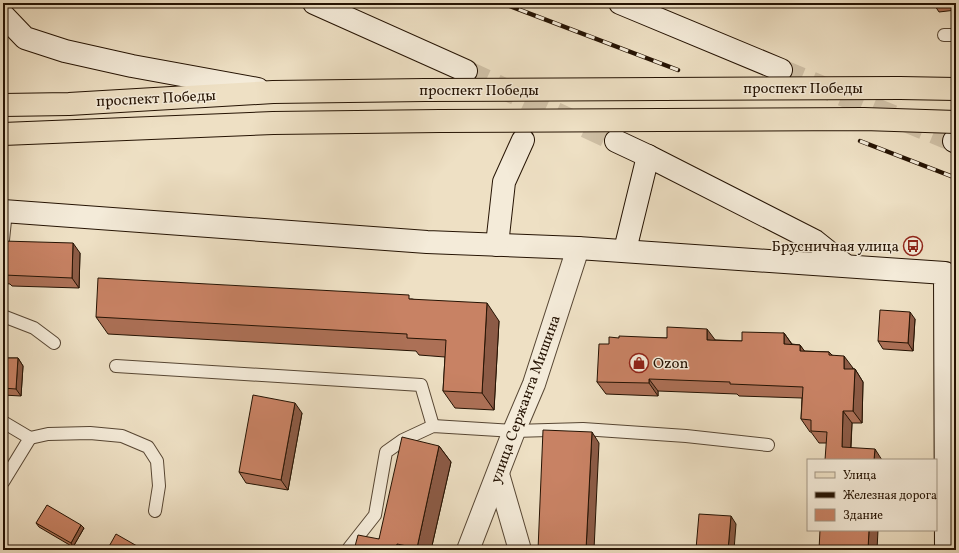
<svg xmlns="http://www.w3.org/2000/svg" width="959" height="553" font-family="Vollkorn,serif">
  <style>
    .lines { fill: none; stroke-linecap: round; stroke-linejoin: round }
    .secondary-tunnel { stroke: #d0c1a7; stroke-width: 22; stroke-dasharray: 22 11; stroke-linecap: butt }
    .lane-casing { stroke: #574633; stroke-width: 14 }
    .street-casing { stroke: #574633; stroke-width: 24 }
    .secondary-casing { stroke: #251303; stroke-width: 24 }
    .primary-casing { stroke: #251303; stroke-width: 24 }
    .lane { stroke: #f4ebd9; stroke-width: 12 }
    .street { stroke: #f4ebd9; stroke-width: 22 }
    .secondary { stroke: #f4ebd9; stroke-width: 22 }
    .primary { stroke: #eee0c4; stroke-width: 22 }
    .rail-casing { stroke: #251303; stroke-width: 4.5 }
    .rail { stroke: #f4ebd9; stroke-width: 3; stroke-dasharray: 9; stroke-linecap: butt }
    .primary-bridge-casing { stroke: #251303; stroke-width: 24; stroke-linecap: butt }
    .primary-bridge { stroke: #eee0c4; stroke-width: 22 }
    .wall { fill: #ac7056; stroke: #251303 }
    .shaded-wall { fill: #8c5b46; stroke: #251303 }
    .building { fill: #c88264; stroke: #251303 }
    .labels { text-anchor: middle; stroke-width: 3; stroke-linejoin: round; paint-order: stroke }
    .street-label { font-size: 15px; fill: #251303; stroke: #f4ebd9 }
    .poi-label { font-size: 15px; fill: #251303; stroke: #f4ebd9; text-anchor: end }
  </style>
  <rect width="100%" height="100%" fill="#eee0c4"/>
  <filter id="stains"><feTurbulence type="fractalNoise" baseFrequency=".005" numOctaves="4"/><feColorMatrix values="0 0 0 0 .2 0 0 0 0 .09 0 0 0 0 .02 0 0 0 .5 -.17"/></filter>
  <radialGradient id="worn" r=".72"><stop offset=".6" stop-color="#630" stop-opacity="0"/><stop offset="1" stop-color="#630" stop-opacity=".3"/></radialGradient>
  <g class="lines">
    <g class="secondary-tunnel">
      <path d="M781 70 954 141"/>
      <path d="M466 71 616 141"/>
    </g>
    <g class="lane-casing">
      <g id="lane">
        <path d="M944 35H956"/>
        <path d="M3 240 6 211"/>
        <path d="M3 316 34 328 54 343"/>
        <path d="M116 366 421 385 433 426"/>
        <path d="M3 422 30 438 3 482"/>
        <path d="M30 438 48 434 90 433 122 436 148 447 157 461 159 486 155 511"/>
        <path d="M349 550V548L375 515 386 452 403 440 433 426 514 431 583 429 686 436 768 445"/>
      </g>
    </g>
    <g class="street-casing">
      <g id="street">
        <path d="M498 474 520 550"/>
        <path d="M468 550 514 431 534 384 578 248"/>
      </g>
    </g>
    <g class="secondary-casing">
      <g id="secondary">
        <path d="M314 3 466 71"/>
        <path d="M620 3 781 70"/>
        <path d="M3 15 25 38 65 51 132 66 258 89"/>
        <path d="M616 141 648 156 815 241 845 265"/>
        <path d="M954 141 956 142"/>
        <path d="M3 211 427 242 578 248 945 273 946 550"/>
        <path d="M497 245 504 182 523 140"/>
        <path d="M625 250 648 156"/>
      </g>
    </g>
    <g class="primary-casing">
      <g id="primary">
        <path d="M3 105 69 104 273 92 425 90"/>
        <path d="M3 134 273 123 440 121"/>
      </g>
    </g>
    <use href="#lane" class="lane"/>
    <use href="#street" class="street"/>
    <use href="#secondary" class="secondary"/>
    <use href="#primary" class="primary"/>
    <g class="rail-casing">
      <g id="rail">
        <path d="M502 3 678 70"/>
        <path d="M860 141 956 178"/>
      </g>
    </g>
    <use href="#rail" class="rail"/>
    <g class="primary-bridge-casing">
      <g id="primary-bridge">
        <path d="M425 90 900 88 956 89"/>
        <path d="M440 121 864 119 956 122"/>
      </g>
    </g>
    <use href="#primary-bridge" class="primary-bridge"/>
  </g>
  <g class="wall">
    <path d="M933 3H956V10L939 12Z"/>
    <path d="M3 241 80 253 79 288 12 286 10 284 3 283Z"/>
    <path d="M412 299 499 321 494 410 455 408 443 391 445 357 419 355 416 351 108 334 96 317Z"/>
    <path d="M915 319 913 351 883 349 878 341Z"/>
    <path d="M784 333 792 344 800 345 804 351 829 352 832 355 853 368V369H855L863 382 862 423H852L851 448 882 460 827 443H819L811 432H810L801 419 802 398 739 396 737 394 658 391V396L606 394 597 382 609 344 619 338H667L742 341Z"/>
    <path d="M3 358H18L23 366 21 396 3 395Z"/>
    <path d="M302 413 288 490 246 483 239 472Z"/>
    <path d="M439 446 451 462 431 550H354L379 539Z"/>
    <path d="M36 523 84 528 73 547 39 527Z"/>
  </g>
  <g class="shaded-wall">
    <path d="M73 243 80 253 79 288 72 278Z"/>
    <path d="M487 303 499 321 494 410 482 393Z"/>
    <path d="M910 312 915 319 913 351 908 343Z"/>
    <path d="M707 329 716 341 707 340Z"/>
    <path d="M784 333 793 346 784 344Z"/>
    <path d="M800 345 809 357 800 351Z"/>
    <path d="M844 356 853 368 852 381 844 369Z"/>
    <path d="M18 358 23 366 21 396 16 389Z"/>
    <path d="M855 369 863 382 862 423 853 411Z"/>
    <path d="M649 379 658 391V396L649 383Z"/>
    <path d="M295 403 302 413 288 490 281 480Z"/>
    <path d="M843 411 852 423 850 459 842 447Z"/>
    <path d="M592 432 599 443 594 550H586Z"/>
    <path d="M439 446 451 462 431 550H418L417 548Z"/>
    <path d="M875 449 882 460H874Z"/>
    <path d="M731 516 736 524 734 550H728Z"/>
    <path d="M81 525 84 528 73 547 71 543Z"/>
    <path d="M869 530H878L877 550H868Z"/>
    <path d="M397 544 401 550H395Z"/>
  </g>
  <g class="building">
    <path d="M3 241 73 243 72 278 4 275V274H3Z"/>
    <path d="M98 278 409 295V299L487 303 482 393 443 391 446 340 407 338V334L96 317Z"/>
    <path d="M880 310 910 312 908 343 878 341Z"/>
    <path d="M667 327 707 329V340L742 341V332L784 333V344L800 345V351L829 352V355L844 356V369H855L853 411H843L842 447 875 449 874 460H825L827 432 811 431V420L801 419 803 387 730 384V382L649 379V383L597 382 599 344H609V337L619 338V336L667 338Z"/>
    <path d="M3 358H18L16 389 3 388Z"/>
    <path d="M253 395 295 403 281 480 239 472Z"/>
    <path d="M543 430 592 432 586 550H538Z"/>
    <path d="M402 437 439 446 417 548 397 544 395 550H354L358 535 379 539Z"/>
    <path d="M47 505 81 525 71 543 36 523Z"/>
    <path d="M699 514 731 516 728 550H706L696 549Z"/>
    <path d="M820 530H869L868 550H819Z"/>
    <path d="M116 534 144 550H107Z"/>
  </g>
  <defs>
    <g id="bus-ring" transform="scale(1)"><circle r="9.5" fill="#f4ebd9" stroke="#8f2418" stroke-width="1.5"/><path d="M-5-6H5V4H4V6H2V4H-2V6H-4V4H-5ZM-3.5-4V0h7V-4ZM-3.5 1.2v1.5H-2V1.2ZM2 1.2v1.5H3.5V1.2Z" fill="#8f2418"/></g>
    <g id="shop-ring" transform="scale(1)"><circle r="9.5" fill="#f4ebd9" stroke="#8f2418" stroke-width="1.5"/><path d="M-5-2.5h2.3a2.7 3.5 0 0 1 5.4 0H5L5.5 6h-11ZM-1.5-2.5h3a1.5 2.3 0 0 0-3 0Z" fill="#8f2418"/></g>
  </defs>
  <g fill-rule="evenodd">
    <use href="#bus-ring" x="913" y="246"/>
    <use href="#shop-ring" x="639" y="363"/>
  </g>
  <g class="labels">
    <g class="street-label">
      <text x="803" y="93">проспект Победы</text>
      <text x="479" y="95">проспект Победы</text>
      <text transform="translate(156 98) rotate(-3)" y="5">проспект Победы</text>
      <text transform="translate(525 399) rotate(-70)" y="5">улица Сержанта Мишина</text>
    </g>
    <g class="poi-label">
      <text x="899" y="251">Брусничная улица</text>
      <text x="653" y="368" text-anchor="start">Ozon</text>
    </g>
  </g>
  <rect width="959" height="553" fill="none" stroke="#eee0c4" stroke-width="16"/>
  <rect x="4" y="4" width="951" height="545" fill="none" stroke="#251303" stroke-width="2"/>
  <rect x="8" y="8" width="943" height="537" fill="none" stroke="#251303"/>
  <rect x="807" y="459" width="130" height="72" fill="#f4ebd9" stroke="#a19583"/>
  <rect x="815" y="472" width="20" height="6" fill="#eee0c4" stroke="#a19583"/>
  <text x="843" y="479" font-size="12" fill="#251303">Улица</text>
  <rect x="815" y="492" width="20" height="6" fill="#251303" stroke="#a19583"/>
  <text x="843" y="499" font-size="12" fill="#251303">Железная дорога</text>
  <rect x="815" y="509" width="20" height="12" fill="#c88264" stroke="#a19583"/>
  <text x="843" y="519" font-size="12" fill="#251303">Здание</text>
  <rect width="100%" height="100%" filter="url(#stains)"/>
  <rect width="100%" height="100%" fill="url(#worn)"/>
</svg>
